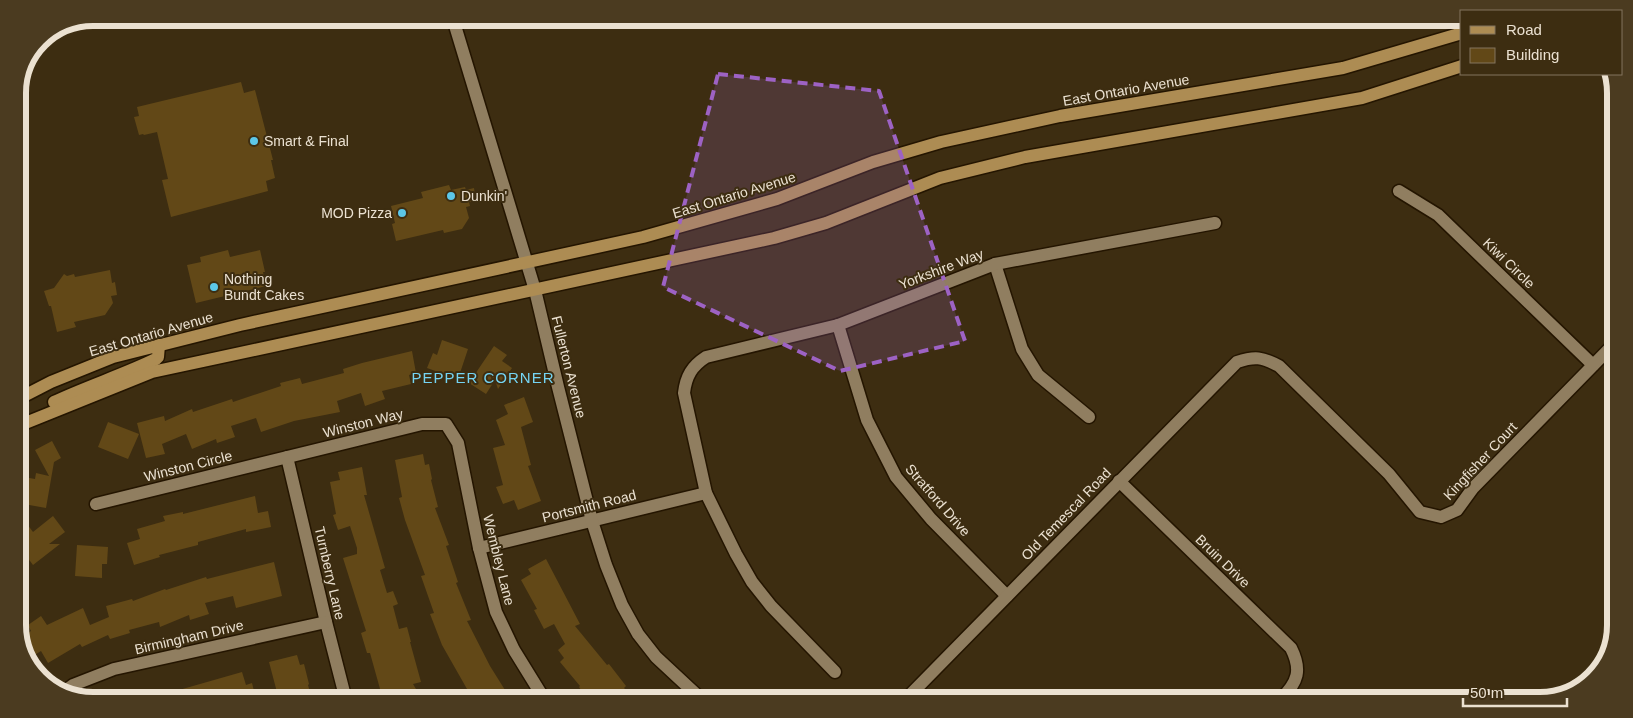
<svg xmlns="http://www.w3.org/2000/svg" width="1633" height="718" font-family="Helvetica,sans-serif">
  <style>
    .building { fill: #624817 }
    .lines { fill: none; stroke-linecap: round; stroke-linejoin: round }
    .street-casing { stroke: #241500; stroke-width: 15 }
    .secondary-casing { stroke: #241500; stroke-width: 15 }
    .primary-casing { stroke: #241500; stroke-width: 15 }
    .street { stroke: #907e60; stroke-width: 12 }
    .secondary { stroke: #907e60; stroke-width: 12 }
    .primary { stroke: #ad8c53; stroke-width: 12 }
    .marked { fill: #9d62c4; fill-opacity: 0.2; stroke: #9d62c4; stroke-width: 4; stroke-dasharray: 10 6; stroke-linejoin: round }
    .poi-dot { fill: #5cc7e8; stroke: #3d2d11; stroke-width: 2 }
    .labels { text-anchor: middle; stroke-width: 4; stroke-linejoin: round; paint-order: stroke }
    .street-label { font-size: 14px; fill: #ebe1d1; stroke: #3d2d11 }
    .poi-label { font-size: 14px; fill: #ebe1d1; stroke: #3d2d11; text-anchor: start }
    .neighbourhood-label { font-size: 15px; letter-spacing: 1px; fill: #75d4f3; stroke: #3d2d11 }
    .rim { fill: none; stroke: #ebe1d1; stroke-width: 6 }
  </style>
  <rect width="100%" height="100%" fill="#3d2d11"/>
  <g class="building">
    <path d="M241 82 244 93 255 90 273 160H271L275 178 266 181 268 191 171 217 162 180 168 179 157 132 144 135 143 134 139 135 134 117 139 116 137 107Z"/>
    <path d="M449 185 451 190 465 187 466 190 474 188 476 201 469 202 470 206 466 207 469 218 462 229 444 233 443 230 396 241 392 224 395 223 391 206 423 198 421 192Z"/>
    <path d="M228 250 230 257 260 250 265 272H263L266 286 196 303 187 265 201 262 200 257Z"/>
    <path d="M110 270 112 283 115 282 117 295 111 296 113 303 105 315 74 322 76 327 57 332 51 306H49L44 291 54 288 64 274 67 276 74 274 75 277Z"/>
    <path d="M442 340 468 349 458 379 427 368 433 353 437 355Z"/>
    <path d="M494 346 507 355 502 361 512 368 498 389 495 380 486 394 469 383Z"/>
    <path d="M412 351 416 373 409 375 411 384 382 391 385 399 365 406 361 393 337 401 340 412 294 421 261 432 256 418 231 426 235 437 217 443 216 439 192 449 186 434 162 444 165 454 146 458 137 423 164 416 165 421 192 409 193 412 232 399 233 402 281 386 280 383 300 378 302 384 344 373 343 369 362 363Z"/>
    <path d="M524 397 533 422 521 427 531 465 528 466 541 501 518 510 514 500 503 504 496 487 503 485 493 448 505 445 496 420 508 414 504 405Z"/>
    <path d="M108 422 139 434 128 459 98 447Z"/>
    <path d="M52 441 61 458 54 462 46 508 18 503V476L35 479 36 473 49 476 35 450Z"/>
    <path d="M423 454 425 465 429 464 432 479 431 480 438 507 435 508 449 545 446 546 458 582 456 583 471 620 467 621 490 666 505 690 495 696H471L442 645 430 614 434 613 421 576 425 575 405 520 399 498 402 497 395 460Z"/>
    <path d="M362 467 367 495H364L385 568 380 570 387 593 393 591 398 604 393 606 399 629 407 627 411 642H410L421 682 413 684 420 696H382L370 653H367L361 633 366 631 343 558 357 554V548L350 526 338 530 333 515 336 514 330 482 340 480 338 472Z"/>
    <path d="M255 496 258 513 268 511 271 527 246 532V529L198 542V545L159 555 160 557 134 565 127 543 140 539 137 529 165 521 163 516 183 512V514Z"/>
    <path d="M18 512 33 532 53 516 65 532 49 544H60L33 565 18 545Z"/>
    <path d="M77 545 108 547 107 564H102V578L75 576Z"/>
    <path d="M546 559 580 624 575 626 607 665 609 664 626 686 624 688 633 697H586L579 687 580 686 560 662 564 658 558 650 565 644 554 624 544 629 534 610 537 609 521 580 531 574 528 569Z"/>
    <path d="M274 562 282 596 236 608 233 596 205 603 209 614 190 620 189 615 160 627 159 622 129 630 130 633 110 639 108 635 82 647 80 644 48 663 41 651 33 656 21 637 31 631 28 625 41 616 47 625 83 608 90 625 109 617 106 606 132 599 133 601 165 589 166 590 206 577 207 579Z"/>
    <path d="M297 655 300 665 304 664 309 684 308 685 311 696H278L269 662Z"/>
    <path d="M242 672 246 685 252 683 255 695H172V692Z"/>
  </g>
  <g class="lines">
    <g class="street-casing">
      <g id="street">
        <path d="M1399 191 1438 215 1593 365"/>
        <path d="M995 264 1022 349 1038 375 1089 417"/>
        <path d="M838 325 867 420 896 477 931 519 1007 596"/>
        <path d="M287 457 326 622 345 696"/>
        <path d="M1119 481 1291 648C1302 670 1298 682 1281 699"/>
        <path d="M96 504 422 424H446L458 443 479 548 496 612 514 650 543 697"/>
        <path d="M479 548 706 493"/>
        <path d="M835 672 771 606 752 582 736 554 706 493 684 393C686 376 692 366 706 357L838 325 995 264 1215 223"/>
        <path d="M62 693 73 685 114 669 326 622"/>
        <path d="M907 698 1237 362C1255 356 1262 357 1279 366L1389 474 1420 512 1441 517 1457 510 1473 488 1613 345"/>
      </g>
    </g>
    <g class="secondary-casing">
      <g id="secondary">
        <path d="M453 19 535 290 558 387 592 521 606 565 622 605 638 634 656 657 699 697"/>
        <path d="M1610 74 1611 75"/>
      </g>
    </g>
    <g class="primary-casing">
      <g id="primary">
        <path d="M18 399 51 382 113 357 240 325 643 237 777 199 873 162 941 142 1060 116 1343 68 1462 33"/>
        <path d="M54 402C88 386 123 375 156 359L158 357 159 345"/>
        <path d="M18 426 152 372 774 238 826 223 940 178 1025 157 1362 98 1462 66"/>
      </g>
    </g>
    <use href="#street" class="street"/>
    <use href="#secondary" class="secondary"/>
    <use href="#primary" class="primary"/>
  </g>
  <path class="marked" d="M718 74 879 91 965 341 840 371 663 287Z"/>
  <g class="poi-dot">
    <circle cx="254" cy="141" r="5"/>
    <circle cx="451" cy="196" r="5"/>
    <circle cx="402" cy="213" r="5"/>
    <circle cx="214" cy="287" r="5"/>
  </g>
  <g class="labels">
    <g class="street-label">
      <text transform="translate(1126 90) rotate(-10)" y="5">East Ontario Avenue</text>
      <text transform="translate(734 195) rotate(-17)" y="5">East Ontario Avenue</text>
      <text transform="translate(1509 263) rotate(44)" y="5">Kiwi Circle</text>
      <text transform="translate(941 269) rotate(-21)" y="5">Yorkshire Way</text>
      <text transform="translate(151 334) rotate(-16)" y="5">East Ontario Avenue</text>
      <text transform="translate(569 367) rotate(76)" y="5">Fullerton Avenue</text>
      <text transform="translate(363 423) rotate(-14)" y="5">Winston Way</text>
      <text transform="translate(1480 461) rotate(-47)" y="5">Kingfisher Court</text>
      <text transform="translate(188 466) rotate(-14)" y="5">Winston Circle</text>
      <text transform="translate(938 500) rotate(49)" y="5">Stratford Drive</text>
      <text transform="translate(589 506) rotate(-14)" y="5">Portsmith Road</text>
      <text transform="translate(1066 514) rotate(-46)" y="5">Old Temescal Road</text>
      <text transform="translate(499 560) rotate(76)" y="5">Wembley Lane</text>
      <text transform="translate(1223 561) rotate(44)" y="5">Bruin Drive</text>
      <text transform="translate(330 573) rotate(77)" y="5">Turnberry Lane</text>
      <text transform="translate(189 637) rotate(-13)" y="5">Birmingham Drive</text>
    </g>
    <g class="poi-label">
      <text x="264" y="146">Smart &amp; Final</text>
      <text x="461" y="201">Dunkin'</text>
      <text x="392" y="218" text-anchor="end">MOD Pizza</text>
      <text x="224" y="284">Nothing<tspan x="224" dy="16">Bundt Cakes</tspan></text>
    </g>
    <g class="neighbourhood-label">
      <text x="483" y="383">PEPPER CORNER</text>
    </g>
  </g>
  <path d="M0 0H1633V718H0ZM93 26H1540A67 67 0 0 1 1607 93V625A67 67 0 0 1 1540 692H93A67 67 0 0 1 26 625V93A67 67 0 0 1 93 26Z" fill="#4b3b20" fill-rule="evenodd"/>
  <path class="rim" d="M93 26H1540A67 67 0 0 1 1607 93V625A67 67 0 0 1 1540 692H93A67 67 0 0 1 26 625V93A67 67 0 0 1 93 26Z"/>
  <rect x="1460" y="10" width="162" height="65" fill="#3d2d11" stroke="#83755e"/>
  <rect x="1470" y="26" width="25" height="8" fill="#ad8c53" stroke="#83755e"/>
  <text x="1506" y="35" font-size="15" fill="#ebe1d1">Road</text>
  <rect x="1470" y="48" width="25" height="15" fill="#624817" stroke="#83755e"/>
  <text x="1506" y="60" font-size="15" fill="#ebe1d1">Building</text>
  <path d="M1463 698v8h104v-8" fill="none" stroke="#ebe1d1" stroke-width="2.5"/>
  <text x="1470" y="698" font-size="15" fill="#ebe1d1" stroke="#3d2d11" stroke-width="4" paint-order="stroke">50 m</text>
</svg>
